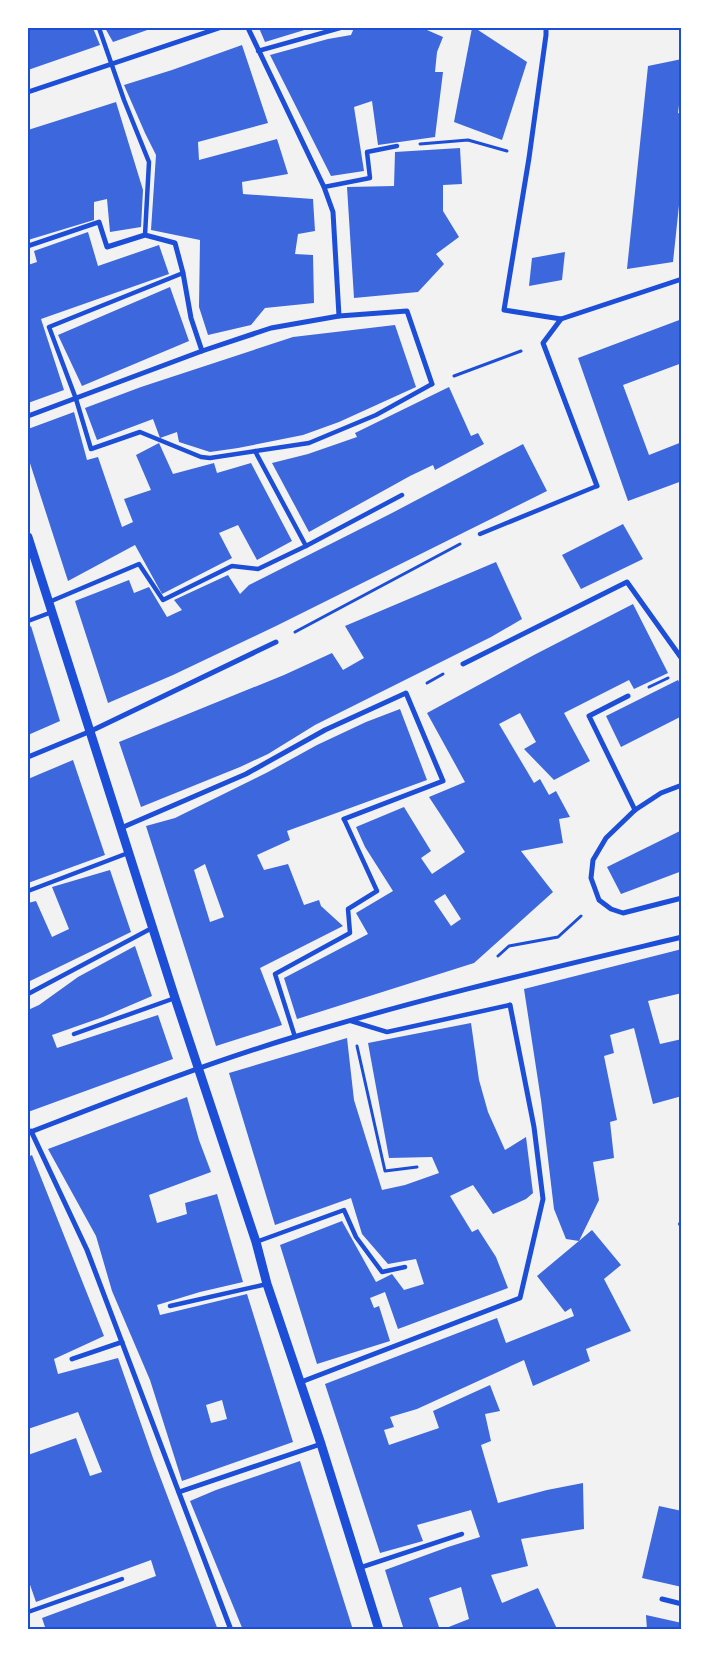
<svg xmlns="http://www.w3.org/2000/svg" width="709" height="1657" font-family="'DejaVu Sans',sans-serif">
  <style>
    .building { fill: #3d67dc; fill-rule: evenodd }
    .lines { fill: none; stroke-linecap: round; stroke-linejoin: round }
    .path { stroke: #1d4ed8; stroke-width: 3 }
    .service { stroke: #1d4ed8; stroke-width: 4 }
    .pedestrian { stroke: #1d4ed8; stroke-width: 4.5 }
    .minor { stroke: #1d4ed8; stroke-width: 5 }
    .tertiary { stroke: #1d4ed8; stroke-width: 9 }
    .neatline { fill: none; stroke: #1d4ed8; stroke-width: 2 }
  </style>
  <rect width="100%" height="100%" fill="#f2f2f2"/>
  <g class="building">
    <path d="M28 28H93L100 45 28 70Z"/>
    <path d="M105 28H153L113 42Z"/>
    <path d="M259 28H311L265 42Z"/>
    <path d="M354 28H429L427 30 443 37 437 52 435 72H443L435 137 378 145 372 101 354 107 364 171 331 176 270 55 328 39 351 35Z"/>
    <path d="M472 28H475L527 62 502 140 454 122Z"/>
    <path d="M242 45 268 123 198 142 199 160 277 139 288 174 242 182 243 194 313 199 315 231 298 234 295 254 313 255 314 303 265 308 251 325 208 335 199 307 200 240 151 230 156 155 145 133 124 85 172 70Z"/>
    <path d="M682 59V82L678 113 682 114V177L673 262 627 269 648 66Z"/>
    <path d="M116 102 143 190 141 227 110 232 107 199 94 202V220L28 240V130Z"/>
    <path d="M460 148 462 184 443 185V211L459 237 436 254 444 264 418 292 354 298 347 187 394 186 395 152Z"/>
    <path d="M88 232 98 266 159 245 169 274 41 319 64 390 28 403V265L37 262 34 251Z"/>
    <path d="M565 252 562 280 529 286 532 258Z"/>
    <path d="M170 287 189 341 82 386 58 335Z"/>
    <path d="M682 319V363L623 385 649 455 682 442V481L628 501 578 358Z"/>
    <path d="M395 325 416 387 339 422 303 435 238 448 210 452 179 442 177 432 160 438 153 419 97 440 85 408 141 387 293 337Z"/>
    <path d="M449 387 471 436 478 433 484 444 435 470 433 465 410 476 309 532 272 463 308 454 357 437 355 433Z"/>
    <path d="M74 412 87 460 98 457 122 527 133 522 124 499 151 490 136 455 159 443 173 474 214 463 217 473 251 463 292 541 257 560 238 525 219 533 232 558 162 594 135 545 68 581 28 457V429Z"/>
    <path d="M523 444 547 491 276 626 173 675 108 703 75 601 129 580 134 593 149 587 167 617 182 610 174 600 228 575 240 594 249 585 392 513Z"/>
    <path d="M623 524 643 559 581 589 562 555Z"/>
    <path d="M496 562 522 619 491 637 315 725 268 754 240 767 141 807 119 742 284 675 332 653 343 670 364 658 345 626Z"/>
    <path d="M633 604 668 673 634 689 629 680 564 713 590 761 554 780 524 749 536 742 520 713 499 724 534 783 540 779 549 795 556 791 570 817 559 819 563 843 521 851 553 892 474 963 297 1019 284 978 368 934 356 913 393 891 365 847 356 827 404 807 431 851 421 858 432 874 465 852 429 797 465 782 427 713 534 655ZM445 894 461 919 451 926 434 901Z"/>
    <path d="M31 626 60 721 28 735V628Z"/>
    <path d="M678 680 682 687V716L621 747 606 716Z"/>
    <path d="M400 709 427 780 287 831 290 840 257 855 264 870 288 864 304 905 319 900 321 906 343 926 260 968 282 1025 216 1046 146 826 175 818 268 772 317 745 366 722ZM205 864 224 917 210 922 194 870Z"/>
    <path d="M73 760 105 855 28 883V779Z"/>
    <path d="M682 830V871L621 894 607 867Z"/>
    <path d="M110 870 131 932 28 982V903L36 901 52 937 69 929 52 887Z"/>
    <path d="M135 946 152 996 103 1017 52 1035 57 1048 158 1015 173 1059 28 1112V1010L39 1005 78 977Z"/>
    <path d="M682 949V993L648 1001 660 1044 682 1039V1096L653 1104 634 1028 610 1035 614 1053 604 1056 617 1120 610 1122 614 1158 593 1162 599 1200 579 1241 566 1239 554 1209 541 1100 524 989Z"/>
    <path d="M471 1023 479 1080 488 1112 505 1150 526 1137 533 1193 526 1199 493 1214 473 1185 450 1196 472 1232 478 1229 496 1257 508 1288 398 1329 385 1292 370 1298 374 1308 379 1306 390 1341 317 1364 280 1245 342 1221 376 1282 392 1274 404 1290 424 1284 416 1259 388 1264 362 1234 351 1198 275 1225 229 1073 347 1038 354 1100 382 1190 405 1185 439 1173 432 1157 389 1158 368 1043Z"/>
    <path d="M187 1097 199 1140 211 1172 149 1195 157 1223 187 1214 185 1203 217 1194 243 1282 200 1292 157 1305 160 1315 247 1294 293 1442 182 1481 150 1380 112 1291 96 1236 48 1149ZM222 1400 227 1419 211 1423 206 1405Z"/>
    <path d="M32 1155 104 1336 54 1359 58 1374 118 1358 153 1458 218 1630H46L42 1618 156 1576 151 1560 36 1602 28 1579V1455L76 1438 90 1476 102 1472 78 1412 28 1429V1157Z"/>
    <path d="M592 1230 621 1265 604 1279 631 1331 586 1349 590 1361 533 1386 524 1360 417 1409 390 1417 394 1427 384 1430 389 1445 439 1428 433 1411 490 1385 500 1411 485 1414 491 1441 481 1445 498 1503 547 1490 583 1483 584 1529 521 1539 528 1566 491 1575 502 1603 538 1588 557 1629 441 1630 469 1619 461 1587 429 1598 440 1630H404L385 1570 448 1547 480 1537 471 1510 417 1525 423 1541 380 1553 325 1384 497 1318 506 1343 574 1316 571 1308 565 1312 537 1276Z"/>
    <path d="M300 1461 353 1630H243L190 1501 216 1490Z"/>
    <path d="M659 1506 682 1511V1587L642 1578Z"/>
    <path d="M646 1615 682 1623V1630H647Z"/>
  </g>
  <g class="lines">
    <g class="path">
      <path d="M420 144 468 140 507 151"/>
      <path d="M454 376 521 351"/>
      <path d="M295 632 460 544"/>
      <path d="M427 683 443 674"/>
      <path d="M649 687 668 678"/>
      <path d="M498 956 509 946 558 937 581 916"/>
      <path d="M357 1046 385 1171 417 1167"/>
    </g>
    <path class="service" d="M680 1224H682"/>
    <g class="pedestrian">
      <path d="M99 28 124 100 149 162 145 235"/>
      <path d="M258 51 340 28"/>
      <path d="M324 187 370 178 367 152 397 146"/>
      <path d="M183 273 49 327 76 399 91 449 140 432 201 457 210 458 309 443 376 415 432 384"/>
      <path d="M255 451 306 546"/>
      <path d="M480 534 597 486"/>
      <path d="M49 602 139 564 163 600 232 566 258 569 306 546 402 495"/>
      <path d="M28 621 52 612"/>
      <path d="M28 891 128 853"/>
      <path d="M28 994 152 928"/>
      <path d="M351 1021 387 1032 510 1005"/>
      <path d="M74 1034 175 998"/>
      <path d="M295 1037 275 974 350 933 348 909 377 891 344 819"/>
      <path d="M256 1242 344 1210 356 1237 382 1272 405 1267"/>
      <path d="M170 1306 267 1284"/>
      <path d="M359 1568 462 1534"/>
      <path d="M28 1612 122 1579"/>
    </g>
    <g class="minor">
      <path d="M248 28 324 187 333 212 339 316"/>
      <path d="M546 28V35L529 158 504 310 561 319"/>
      <path d="M28 92 219 28"/>
      <path d="M28 246 99 222 107 247 145 235 175 243 183 273 191 318 202 351"/>
      <path d="M28 416 202 351 271 328 339 316 407 311 432 384"/>
      <path d="M597 486 543 343 561 319 682 279"/>
      <path d="M463 664 627 582 682 659"/>
      <path d="M628 696 589 716 635 810"/>
      <path d="M28 757 91 731 276 642"/>
      <path d="M682 785 661 793 635 810 606 838 593 860 591 878 599 900 611 909 623 913 682 898"/>
      <path d="M121 828 246 774 325 730 406 693 443 781 344 819"/>
      <path d="M31 1131 87 1250 231 1630"/>
      <path d="M28 1133C116 1099 204 1064 294 1037 422 998 552 968 682 937"/>
      <path d="M72 1359 122 1342"/>
      <path d="M301 1382 520 1298 543 1199 534 1127 510 1005"/>
      <path d="M179 1492 321 1444"/>
      <path d="M662 1599 682 1604"/>
    </g>
    <path class="tertiary" d="M28 537 175 998 256 1242 267 1284 321 1444 379 1630"/>
  </g>
  <rect width="709" height="1657" fill="none" stroke="#ffffff" stroke-width="58"/>
  <rect x="29" y="29" width="651" height="1599" class="neatline"/>
</svg>
